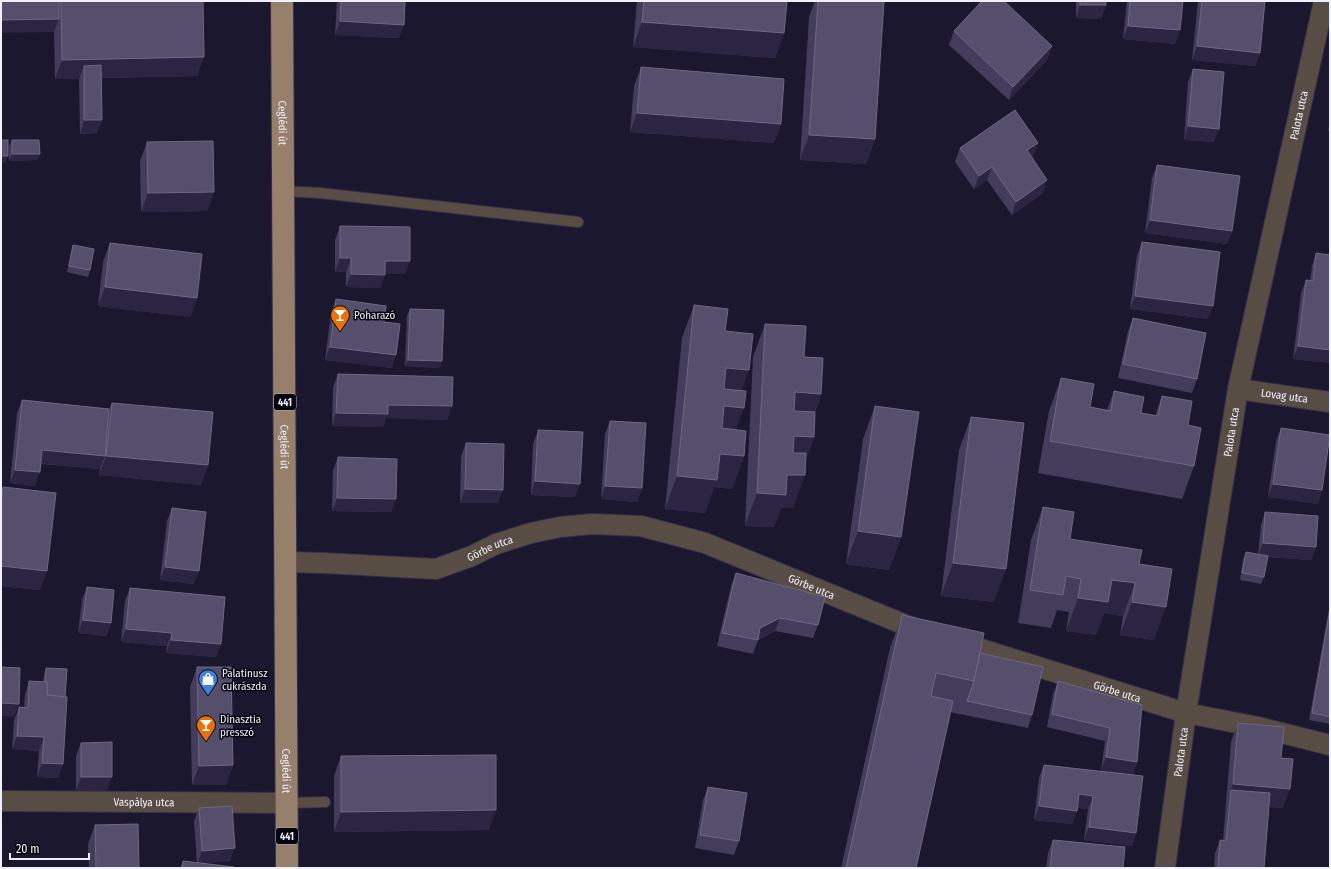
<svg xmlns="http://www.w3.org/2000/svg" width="1331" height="869" font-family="'Fira Sans Condensed',sans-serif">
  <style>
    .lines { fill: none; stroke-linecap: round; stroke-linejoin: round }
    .service-casing { stroke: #343148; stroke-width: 12 }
    .minor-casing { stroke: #343148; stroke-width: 22 }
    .primary-casing { stroke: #343148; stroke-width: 24 }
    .service { stroke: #584d44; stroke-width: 10 }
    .minor { stroke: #584d44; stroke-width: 20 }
    .primary { stroke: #96806c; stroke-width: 22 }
    .wall { fill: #433c5a }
    .shaded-wall { fill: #2b2542 }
    .building { fill: #564f6c; stroke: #6e6882 }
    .labels { text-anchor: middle; stroke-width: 3; stroke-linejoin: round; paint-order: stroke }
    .shield { fill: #06050e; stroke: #aaa9b5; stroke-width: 1 }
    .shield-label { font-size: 10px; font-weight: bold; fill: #f0effd }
    .street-label { font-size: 11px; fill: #f0effd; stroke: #06050e }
    .poi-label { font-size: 11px; fill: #f0effd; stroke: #06050e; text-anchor: start }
  </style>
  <rect width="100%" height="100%" fill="#1a172f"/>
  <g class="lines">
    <g class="service-casing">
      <g id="service">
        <path d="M283 191 320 193 578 222"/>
        <path d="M287 803 325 802"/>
      </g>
    </g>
    <g class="minor-casing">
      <g id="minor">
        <path id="s1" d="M1238 389 1330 402"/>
        <path id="s2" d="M286 562 324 563 436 569 472 556 496 544 531 533 560 527 592 524 641 526 705 543 908 626 925 632"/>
        <path id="s3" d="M955 641 1186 713 1258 727 1330 745"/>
        <path id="s4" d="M1 801 287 803"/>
        <path id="s5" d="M1165 868 1186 713 1238 389 1324 1"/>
      </g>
    </g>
    <g class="primary-casing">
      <g id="primary">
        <path id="s6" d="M282 1 287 868"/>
      </g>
    </g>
    <use href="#service" class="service"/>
    <use href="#minor" class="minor"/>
    <use href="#primary" class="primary"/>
  </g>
  <g class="wall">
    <path d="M1 1H203L197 76 102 78V120L97 133 80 134 79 79H55L54 31V32Z"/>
    <path d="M337 1H405L399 38 335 35Z"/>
    <path d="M637 1H787L784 33 775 58 633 47Z"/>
    <path d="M815 1H884L875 139 866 164 800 160 809 17Z"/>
    <path d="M1076 1H1106V5L1101 19 1076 18Z"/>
    <path d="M1127 1H1183L1175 44 1123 39Z"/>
    <path d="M1198 1H1265L1260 53 1255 66 1192 60Z"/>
    <path d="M954 31 1052 46 1047 60 1009 100 949 45Z"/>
    <path d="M641 67 781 124 774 143 630 132 634 86Z"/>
    <path d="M1193 69 1214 142 1184 140 1188 82Z"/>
    <path d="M1330 120V131H1328Z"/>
    <path d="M12 140 40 154 37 160 9 161V147Z"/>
    <path d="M147 142 214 192 207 211 141 212 140 161Z"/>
    <path d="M1038 143 1033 156 1032 157 1043 193 1012 215 987 180 974 189 955 162 960 148Z"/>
    <path d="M1157 165 1232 231 1227 244 1145 233 1152 178Z"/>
    <path d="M340 226 405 274H385L380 288 346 287V272H335V240Z"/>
    <path d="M1142 242 1208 319 1130 309 1137 255Z"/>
    <path d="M110 243 197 298 190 317 98 306 103 262Z"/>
    <path d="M73 245 90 270 88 277 67 272 71 252Z"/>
    <path d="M1316 253 1330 363 1293 359 1301 293 1306 280 1310 281 1312 266Z"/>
    <path d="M336 299 384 322 392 368 325 360 331 312Z"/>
    <path d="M694 305 725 331 742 390 736 430 744 456 732 489 714 487 705 513 665 509 682 338Z"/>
    <path d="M410 309 440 368 405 366 407 316Z"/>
    <path d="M1133 318 1197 379 1192 393 1118 378 1128 331Z"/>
    <path d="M765 324 804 357 821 394 815 412 814 437 806 459 793 508H781L774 527 745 526 753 357Z"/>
    <path d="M338 374 452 406 447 420 386 418 383 427 332 426 333 387Z"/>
    <path d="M1061 378 1090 407 1107 410 1114 391 1141 413 1155 416 1162 396 1188 425 1194 466 1182 499 1038 473 1049 411Z"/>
    <path d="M22 400 109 409 112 403 208 465 201 485 99 475 100 469 41 464 35 486 10 483 17 413Z"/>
    <path d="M875 406 901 537 889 570 846 564 863 439Z"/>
    <path d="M971 417 994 602 941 596 959 450Z"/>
    <path d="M610 421 642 488 637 502 601 499 605 434Z"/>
    <path d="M1281 428 1322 490 1318 504 1268 497 1276 441Z"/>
    <path d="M538 430 575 497 531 495 533 444Z"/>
    <path d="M466 443 498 503H460L461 456Z"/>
    <path d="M338 457 396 499 391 512 332 511 333 470Z"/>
    <path d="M3 487 40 590 1 586V492Z"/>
    <path d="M1043 507 1070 539 1139 564 1154 640 1120 635 1123 616 1104 613 1096 635 1066 631 1069 612 1057 610 1051 628 1018 623 1031 540Z"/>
    <path d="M172 508 194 584 160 580 167 521Z"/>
    <path d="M1265 512 1316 547 1311 560 1267 557 1264 577 1261 584 1240 580 1243 559 1246 552 1258 555 1261 525Z"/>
    <path d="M736 573 818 625 813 638 775 631 758 640 753 654 717 646 731 586Z"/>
    <path d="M87 587 111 623 106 636 78 633 82 600Z"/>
    <path d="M130 588 221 644 216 657 166 653 167 646 121 642 125 601Z"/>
    <path d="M1330 603V724L1309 720Z"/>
    <path d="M902 615 980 653 1032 715 1028 728 950 712 916 868H841L890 648Z"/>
    <path d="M197 667 233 765 226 785H192L190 687Z"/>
    <path d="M46 668 65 697 63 764 58 778 37 777 39 751 12 749 14 720 19 707H24L25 694 29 681 43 682 44 675Z"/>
    <path d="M1058 681 1142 705 1137 762 1132 775 1136 833 1132 846 1084 840 1088 809 1078 808 1077 811 1072 824 1034 820 1039 778 1044 765 1124 774 1101 770 1105 741 1047 727 1053 694Z"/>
    <path d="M1238 723 1281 758 1283 808 1269 807 1264 868H1214L1215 853 1220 840H1223L1231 742Z"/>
    <path d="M81 743 107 791H76V756Z"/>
    <path d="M341 756 489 830 334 832V776Z"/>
    <path d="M708 787 739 841 734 855 695 848 703 800Z"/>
    <path d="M199 808 230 861 202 863 234 868H180L183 861 197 863 194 821Z"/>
    <path d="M95 825 139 868H89L88 844Z"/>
    <path d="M1053 840 1123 868H1046L1048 853Z"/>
  </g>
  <g class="shaded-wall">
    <path d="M1080 5H1106L1101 19 1076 18Z"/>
    <path d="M59 19 54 32 1 33V20Z"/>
    <path d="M340 21 404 25 399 38 335 35Z"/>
    <path d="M642 22 784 33 775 58 633 47Z"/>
    <path d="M1128 26 1180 30 1175 44 1123 39Z"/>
    <path d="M1052 46 1047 60 1009 100 1013 87Z"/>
    <path d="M1197 46 1260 53 1255 66 1192 60Z"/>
    <path d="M204 57 197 76 84 78V66L79 79H55L62 60Z"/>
    <path d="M637 113 781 124 774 143 630 132Z"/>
    <path d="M84 120H102L97 133 80 134Z"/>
    <path d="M1188 126 1219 129 1214 142 1184 140Z"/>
    <path d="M809 135 875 139 866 164 800 160Z"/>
    <path d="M1038 143 1033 156 1022 164 1027 150Z"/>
    <path d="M12 154H40L37 160 9 161Z"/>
    <path d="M1 156H8L5 163H1Z"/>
    <path d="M992 167 987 180 974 189 979 176Z"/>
    <path d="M1047 180 1043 193 1012 215 1016 202Z"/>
    <path d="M214 192 207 211 141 212 148 193Z"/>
    <path d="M1150 220 1232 231 1227 244 1145 233Z"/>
    <path d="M340 258H351L346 272H335Z"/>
    <path d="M385 261H410L405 274H380Z"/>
    <path d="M351 274 385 275 380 288 346 287Z"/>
    <path d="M105 287 197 298 190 317 98 306Z"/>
    <path d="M1135 296 1213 306 1208 319 1130 309Z"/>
    <path d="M1298 346 1330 350V363L1293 359Z"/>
    <path d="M330 347 396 355 392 368 325 360Z"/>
    <path d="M408 360 442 361 440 368 405 366Z"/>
    <path d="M726 368 749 370 737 403 714 401Z"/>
    <path d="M795 392 821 394 809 426 784 425Z"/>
    <path d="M388 405 452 406 447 420 386 418 383 427 332 426 336 413Z"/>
    <path d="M724 406 744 408 732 441 712 439Z"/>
    <path d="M794 436 814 437 802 470 782 469Z"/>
    <path d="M42 450 105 456 100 469 37 463Z"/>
    <path d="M720 454 744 456 732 489 714 487 705 513 665 509 677 476Z"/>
    <path d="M106 456 208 465 201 485 99 475Z"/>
    <path d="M15 470 40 472 35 486 10 483Z"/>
    <path d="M787 475H805L793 508H781L774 527 745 526 757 493Z"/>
    <path d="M535 481 580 484 575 497 531 495Z"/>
    <path d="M1273 484 1322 490 1318 504 1268 497Z"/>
    <path d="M605 486 642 488 637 502 601 499Z"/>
    <path d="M465 489 503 490 498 503H460Z"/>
    <path d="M337 498 396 499 391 512 332 511Z"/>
    <path d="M858 531 901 537 889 570 846 564Z"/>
    <path d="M1263 543 1316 547 1311 560 1258 556Z"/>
    <path d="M953 563 1006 569 994 602 941 596Z"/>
    <path d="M1 566 47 571 40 590 1 586Z"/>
    <path d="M165 567 199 571 194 584 160 580Z"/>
    <path d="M1112 580 1135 583 1123 616 1104 613 1096 635 1066 631 1078 598Z"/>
    <path d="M1132 602 1166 607 1154 640 1120 635Z"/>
    <path d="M780 618 775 631 757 640 760 628Z"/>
    <path d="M83 620 111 623 106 636 78 633Z"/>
    <path d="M126 629 172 633 167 646 121 642Z"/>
    <path d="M171 640 221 644 216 657 166 653Z"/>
    <path d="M1 703 19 704 14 717 1 716Z"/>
    <path d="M17 736 44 737 39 751 12 749Z"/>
    <path d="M1106 757 1137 762 1132 775 1101 770Z"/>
    <path d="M42 763 63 764 58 778 37 777Z"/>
    <path d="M233 765 226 785H192L199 766Z"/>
    <path d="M81 777H112L107 791H76Z"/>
    <path d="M1233 784 1290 789 1283 808 1229 804 1231 790 1226 803Z"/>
    <path d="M1079 794 1093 796 1088 809 1075 807Z"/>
    <path d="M1039 806 1077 811 1072 824 1034 820Z"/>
    <path d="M496 810 489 830 334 832 341 812Z"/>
    <path d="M1089 827 1136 833 1132 846 1084 840Z"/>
    <path d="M235 848 230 861 197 864 202 851Z"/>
  </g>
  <g class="building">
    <path d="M1 1H59V19L1 20Z"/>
    <path d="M61 1H203L204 57 62 60Z"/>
    <path d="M341 1H405L404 25 340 21Z"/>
    <path d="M644 1H787L784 33 642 22Z"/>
    <path d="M818 1H884L875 139 809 135Z"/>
    <path d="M982 1H1004L1052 46 1013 87 954 31Z"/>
    <rect x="1080" y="1" width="26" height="4"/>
    <path d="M1130 1H1183L1180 30 1128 26Z"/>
    <path d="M1202 1H1265L1260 53 1197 46Z"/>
    <path d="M101 65 102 120H84V66Z"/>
    <path d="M641 67 784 79 781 124 637 113Z"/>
    <path d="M1193 69 1224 72 1219 129 1188 126Z"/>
    <path d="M1015 110 1038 143 1027 150 1047 180 1016 202 992 167 979 176 960 148Z"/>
    <rect x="1" y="140" width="7" height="16"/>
    <path d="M12 140H39L40 154H12Z"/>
    <path d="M213 141 214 192 148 193 147 142Z"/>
    <path d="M1157 165 1240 176 1232 231 1150 220Z"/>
    <path d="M340 226 410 227V261H385V275L351 274V258H340Z"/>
    <path d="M1142 242 1220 252 1213 306 1135 296Z"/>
    <path d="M110 243 202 254 197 298 105 287Z"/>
    <path d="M73 245 94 249 90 270 69 266Z"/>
    <path d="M1316 253 1330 255V350L1298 346 1306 280 1313 281Z"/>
    <path d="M336 299 386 306 384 322 400 324 396 355 330 347Z"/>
    <path d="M694 305 728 309 725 331 753 334 749 370 726 368 724 389 746 391 744 408 724 406 722 428 746 431 744 456 720 454 717 480 677 476Z"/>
    <path d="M410 309 444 310 442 361 408 360Z"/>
    <path d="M1133 318 1206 333 1197 379 1123 364Z"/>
    <path d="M765 324 806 326 804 357 823 358 821 394 795 392 794 411 815 412 814 437 794 436 793 453H806L805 475H787L786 495 757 493Z"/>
    <path d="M338 374 453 377 452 406 388 405V414L336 413Z"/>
    <path d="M1061 378 1094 384 1090 407 1111 411 1114 391 1144 397 1141 413 1158 416 1162 396 1192 401 1188 425 1201 428 1194 466 1050 441Z"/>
    <path d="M22 400 109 409 105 456 42 450 40 472 15 470Z"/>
    <path d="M112 403 213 412 208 465 106 456Z"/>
    <path d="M875 406 919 412 901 537 858 531Z"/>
    <path d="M971 417 1024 423 1006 569 953 563Z"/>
    <path d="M610 421 646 423 642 488 605 486Z"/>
    <path d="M1281 428 1330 435 1322 490 1273 484Z"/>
    <path d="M538 430 583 432 580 484 535 481Z"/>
    <path d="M466 443 504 444 503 490 465 489Z"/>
    <path d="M338 457 397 459 396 499 337 498Z"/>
    <path d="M3 487 56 493 47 571 1 566V503Z"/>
    <path d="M1043 507 1074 512 1070 539 1142 550 1139 564 1172 569 1166 607 1132 602 1135 583 1112 580 1108 602 1078 598 1081 579 1066 576 1063 595 1030 590Z"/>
    <path d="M172 508 206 512 199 571 165 567Z"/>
    <path d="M1265 512 1318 516 1316 547 1263 543Z"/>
    <path d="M1246 552 1268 556 1264 577 1242 573Z"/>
    <path d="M736 573 825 597 818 625 780 618 760 628 758 640 722 633Z"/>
    <path d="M87 587 114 590 111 623 83 620Z"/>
    <path d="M130 588 225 597 221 644 171 640 172 633 126 629Z"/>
    <path d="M1330 609V717L1312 713Z"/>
    <path d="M902 615 984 633 974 681 936 673 931 696 953 701 916 868H846Z"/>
    <path d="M980 653 1043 667 1032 715 967 701 974 681Z"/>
    <path d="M1 667 20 668 19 704 1 703Z"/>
    <path d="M197 667H231L233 765 199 766Z"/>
    <path d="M46 668 67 669 65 697 47 695V682H45Z"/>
    <path d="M29 681 47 682V695L67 697 63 764 42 763 44 737 17 736 19 707 28 708Z"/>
    <path d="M1058 681 1142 705 1137 762 1106 757 1110 728 1052 714Z"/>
    <path d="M1238 723 1284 727 1281 758 1293 759 1290 789 1233 784Z"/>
    <path d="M112 742V777H81V743Z"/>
    <path d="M496 755V810L341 812V756Z"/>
    <path d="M1044 765 1143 776 1136 833 1089 827 1093 796 1079 794 1077 811 1039 806Z"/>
    <path d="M708 787 747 793 739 841 700 835Z"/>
    <path d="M1231 790 1270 793 1264 868H1218L1220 840 1226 841Z"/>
    <path d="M232 806 235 848 202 851 199 808Z"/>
    <path d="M138 824 139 868H96L95 825Z"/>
    <path d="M1053 840 1125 847 1123 868H1050Z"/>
    <path d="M183 861 234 867V868H182Z"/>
  </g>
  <defs>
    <g id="bar-pin" transform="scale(1)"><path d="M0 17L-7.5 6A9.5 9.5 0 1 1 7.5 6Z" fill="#e8710a" stroke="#06050e"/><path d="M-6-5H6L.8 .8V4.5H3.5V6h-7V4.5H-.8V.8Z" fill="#fff"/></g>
    <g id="shop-pin" transform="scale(1)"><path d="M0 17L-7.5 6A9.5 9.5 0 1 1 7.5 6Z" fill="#3f7fe0" stroke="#06050e"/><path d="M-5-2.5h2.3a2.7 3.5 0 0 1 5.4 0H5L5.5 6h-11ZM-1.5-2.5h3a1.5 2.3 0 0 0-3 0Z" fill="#fff"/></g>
  </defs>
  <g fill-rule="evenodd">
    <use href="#bar-pin" x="340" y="315"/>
    <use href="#shop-pin" x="208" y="679"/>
    <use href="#bar-pin" x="206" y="725"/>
  </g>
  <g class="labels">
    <g class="shield">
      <rect x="274" y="394" width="22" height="16" rx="3"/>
      <rect x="276" y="828" width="22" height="16" rx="3"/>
    </g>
    <g class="shield-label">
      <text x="285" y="406">441</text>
      <text x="287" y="840">441</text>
    </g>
    <g class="street-label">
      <text dy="4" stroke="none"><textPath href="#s5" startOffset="765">Palota utca</textPath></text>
      <text dy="4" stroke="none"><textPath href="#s6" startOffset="122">Ceglédi út</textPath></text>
      <text dy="4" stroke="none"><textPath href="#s1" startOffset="47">Lovag utca</textPath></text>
      <text dy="4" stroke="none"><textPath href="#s5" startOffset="441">Palota utca</textPath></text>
      <text dy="4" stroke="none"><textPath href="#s6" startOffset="446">Ceglédi út</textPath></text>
      <text dy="4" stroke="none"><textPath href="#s2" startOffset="208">Görbe utca</textPath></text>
      <text dy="4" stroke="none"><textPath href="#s2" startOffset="544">Görbe utca</textPath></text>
      <text dy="4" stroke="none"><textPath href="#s3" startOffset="170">Görbe utca</textPath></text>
      <text dy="4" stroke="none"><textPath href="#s5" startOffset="117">Palota utca</textPath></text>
      <text dy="4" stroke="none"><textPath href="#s6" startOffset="770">Ceglédi út</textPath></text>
      <text dy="4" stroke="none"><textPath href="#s4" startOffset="143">Vaspálya utca</textPath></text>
    </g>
    <g class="poi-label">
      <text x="354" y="319">Poharazó</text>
      <text x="222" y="677">Palatinusz<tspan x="222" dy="13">cukrászda</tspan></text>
      <text x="220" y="723">Dinasztia<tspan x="220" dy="13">presszó</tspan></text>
    </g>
  </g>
  <rect width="1331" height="869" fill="none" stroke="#f0effd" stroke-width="4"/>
  <path d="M10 853v6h79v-6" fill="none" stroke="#f0effd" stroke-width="2"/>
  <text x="16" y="853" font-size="12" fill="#f0effd" stroke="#06050e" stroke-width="3" paint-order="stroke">20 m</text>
</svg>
